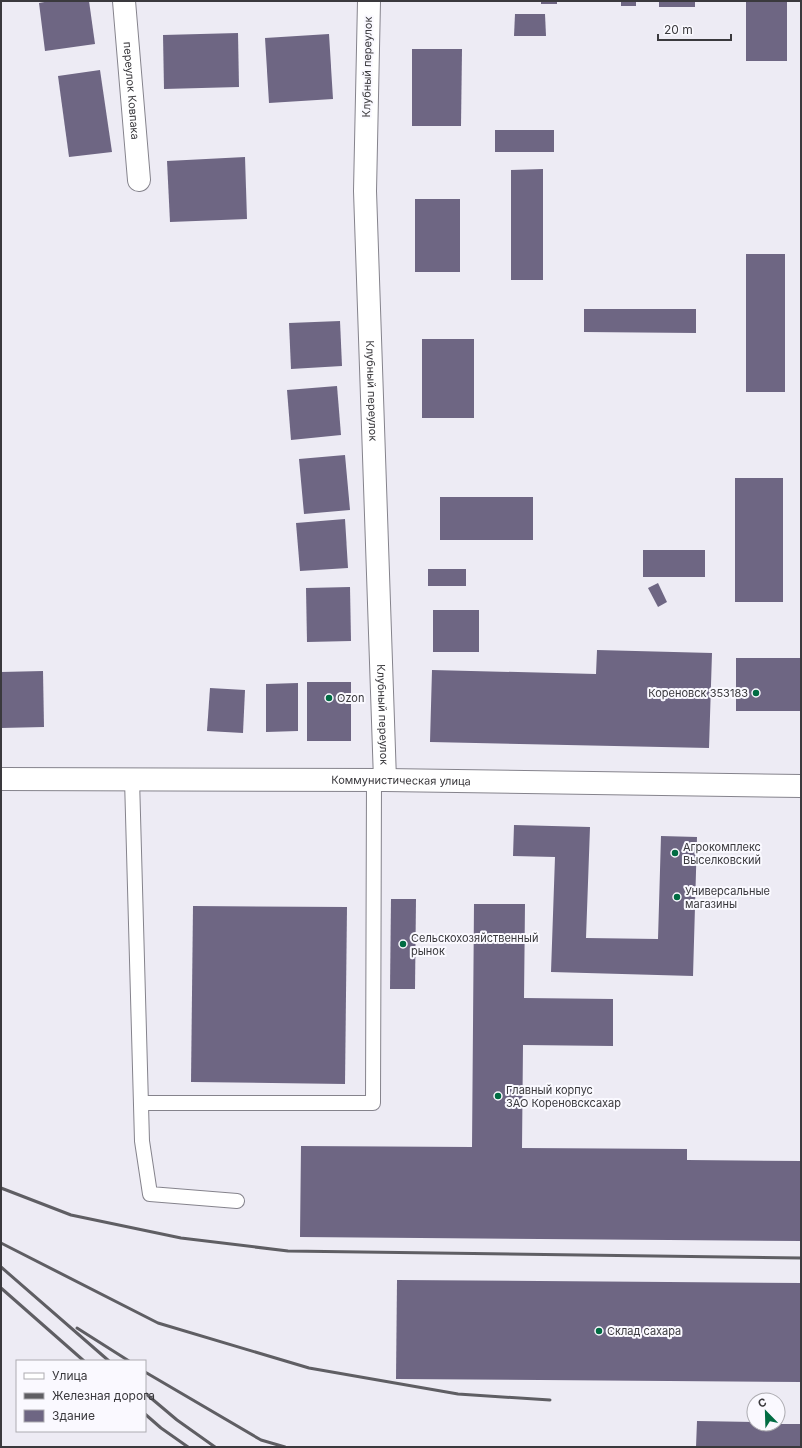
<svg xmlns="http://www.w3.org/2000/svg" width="802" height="1448" font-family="Inter,sans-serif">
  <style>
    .building { fill: #6e6683 }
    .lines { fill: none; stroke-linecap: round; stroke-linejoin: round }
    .service-casing { stroke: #85838c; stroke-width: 16 }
    .minor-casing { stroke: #85838c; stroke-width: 24 }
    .tertiary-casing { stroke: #85838c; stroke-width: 24 }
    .service { stroke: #fff; stroke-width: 14 }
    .minor { stroke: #fff; stroke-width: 22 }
    .tertiary { stroke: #fff; stroke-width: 22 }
    .rail { stroke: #5f5e63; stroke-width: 3 }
    .poi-dot { fill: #016c43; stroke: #faf9ff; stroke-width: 1.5 }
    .labels { text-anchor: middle; stroke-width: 4; stroke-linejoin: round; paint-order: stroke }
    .street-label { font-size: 11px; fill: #3a393d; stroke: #faf9ff }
    .poi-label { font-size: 11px; fill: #3a393d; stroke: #faf9ff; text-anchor: start }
  </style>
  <rect width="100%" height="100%" fill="#edebf4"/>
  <g class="building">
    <path d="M50 1H89L95 44 45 51 39 3Z"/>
    <rect x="541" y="1" width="16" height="3"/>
    <rect x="621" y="1" width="15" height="5"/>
    <rect x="659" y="1" width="36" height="6"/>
    <rect x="746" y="1" width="41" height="60"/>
    <path d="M515 14H545L546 36H514Z"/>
    <path d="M238 33 239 87 164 89 163 35Z"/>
    <path d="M329 34 333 99 269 103 265 38Z"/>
    <path d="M412 49H462L461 126H412Z"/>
    <path d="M100 70 112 152 69 157 58 76Z"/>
    <rect x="495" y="130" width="59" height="22"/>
    <path d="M245 157 247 219 170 222 167 161Z"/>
    <path d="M543 169V280H511V170Z"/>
    <rect x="415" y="199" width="45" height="73"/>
    <rect x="746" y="254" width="39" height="138"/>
    <path d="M584 309H696V333L584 332Z"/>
    <path d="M340 321 342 366 291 369 289 323Z"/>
    <rect x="422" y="339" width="52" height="79"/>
    <path d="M337 386 341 435 291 440 287 390Z"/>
    <path d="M345 455 350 510 304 514 299 459Z"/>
    <rect x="735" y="478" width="48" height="124"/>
    <rect x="440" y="497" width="93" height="43"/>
    <path d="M345 519 348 568 300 571 296 523Z"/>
    <rect x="643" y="550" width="62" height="27"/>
    <rect x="428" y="569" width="38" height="17"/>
    <path d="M658 583 667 602 658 607 648 588Z"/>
    <path d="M350 587 351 641 307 642 306 588Z"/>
    <rect x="433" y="610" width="46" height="42"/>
    <path d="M597 650 712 653 709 748 430 742 432 670 596 674Z"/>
    <rect x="736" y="658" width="65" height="53"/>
    <path d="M43 671 44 727 1 728V672Z"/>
    <rect x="307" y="682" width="44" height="59"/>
    <path d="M298 683V731L266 732V684Z"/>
    <path d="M210 688 245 690 243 733 207 731Z"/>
    <path d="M514 825 590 827 586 938 658 939 661 836 697 837 693 976 551 972 555 857 513 856Z"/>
    <path d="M391 899H416L415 989H390Z"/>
    <path d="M474 904H525L524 998 613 999V1046L523 1045 522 1148 687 1149V1160L801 1161V1241L300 1237 301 1146 472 1147Z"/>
    <path d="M193 906 347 907 345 1084 191 1082Z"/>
    <path d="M397 1280 801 1283V1382L396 1379Z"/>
    <path d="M697 1421 754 1422V1424H801V1447H696Z"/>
  </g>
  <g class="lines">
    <g class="service-casing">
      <g id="service">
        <path d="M132 779 142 1141 150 1194 237 1201"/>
        <path d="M141 1103H373L374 780"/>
      </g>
    </g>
    <g class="minor-casing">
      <g id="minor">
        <path id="s1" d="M124 1 139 180"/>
        <path id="s2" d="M369 1 365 191 385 780"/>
      </g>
    </g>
    <g class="tertiary-casing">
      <g id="tertiary">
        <path id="s3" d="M1 779 385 780 801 786"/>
      </g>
    </g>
    <use href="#service" class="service"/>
    <use href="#minor" class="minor"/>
    <use href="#tertiary" class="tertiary"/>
    <g class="rail">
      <path d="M1 1188 71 1215 181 1238 288 1251 801 1258"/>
      <path d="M1 1243 158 1323 309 1368 458 1394 550 1400"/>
      <path d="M1 1267 109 1361"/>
      <path d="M1 1288 84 1361"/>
      <path d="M77 1328 129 1361"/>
      <path d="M145 1372 261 1440 285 1447"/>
      <path d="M145 1393 177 1420 215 1447"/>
      <path d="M145 1414 161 1428 188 1447"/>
    </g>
  </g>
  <g class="poi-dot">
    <circle cx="756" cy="693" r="4"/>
    <circle cx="329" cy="698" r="4"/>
    <circle cx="675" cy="853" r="4"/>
    <circle cx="677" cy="897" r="4"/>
    <circle cx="403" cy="944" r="4"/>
    <circle cx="498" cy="1096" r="4"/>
    <circle cx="599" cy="1331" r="4"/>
  </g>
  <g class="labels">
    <g class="street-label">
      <text transform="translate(367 67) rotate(-89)" y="4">Клубный переулок</text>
      <text dy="4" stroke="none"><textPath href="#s1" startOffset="90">переулок Ковпака</textPath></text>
      <text dy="4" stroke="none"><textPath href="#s2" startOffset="390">Клубный переулок</textPath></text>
      <text dy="4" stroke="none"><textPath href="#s2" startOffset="714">Клубный переулок</textPath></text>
      <text dy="4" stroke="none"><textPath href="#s3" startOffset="400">Коммунистическая улица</textPath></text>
    </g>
    <g class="poi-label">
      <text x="748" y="697" text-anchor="end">Кореновск 353183</text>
      <text x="337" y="702">Ozon</text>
      <text x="683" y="851">Агрокомплекс<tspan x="683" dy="13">Выселковский</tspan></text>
      <text x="685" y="895">Универсальные<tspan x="685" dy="13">магазины</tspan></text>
      <text x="411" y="942">Сельскохозяйственный<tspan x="411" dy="13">рынок</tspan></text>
      <text x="506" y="1094">Главный корпус<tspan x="506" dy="13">ЗАО Кореновсксахар</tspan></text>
      <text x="607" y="1335">Склад сахара</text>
    </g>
  </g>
  <rect width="802" height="1448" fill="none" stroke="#3a393d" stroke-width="4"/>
  <rect x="16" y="1360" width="130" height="72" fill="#faf9ff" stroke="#adacb1"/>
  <rect x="24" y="1373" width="20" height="6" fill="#ffffff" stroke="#adacb1"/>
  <text x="52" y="1380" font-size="12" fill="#3a393d">Улица</text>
  <rect x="24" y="1393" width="20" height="6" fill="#5f5e63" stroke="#adacb1"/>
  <text x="52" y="1400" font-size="12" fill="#3a393d">Железная дорога</text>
  <rect x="24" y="1410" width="20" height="12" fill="#6e6683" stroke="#adacb1"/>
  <text x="52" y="1420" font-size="12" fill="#3a393d">Здание</text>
  <g transform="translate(766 1412) rotate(337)"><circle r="19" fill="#faf9ff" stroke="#adacb1"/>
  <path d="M0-3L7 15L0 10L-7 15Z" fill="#016c43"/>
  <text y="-6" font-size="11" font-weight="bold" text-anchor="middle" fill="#3a393d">С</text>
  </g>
  <path d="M658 34v6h73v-6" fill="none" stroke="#3a393d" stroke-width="2"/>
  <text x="664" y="34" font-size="12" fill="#3a393d" stroke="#faf9ff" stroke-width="3" paint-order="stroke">20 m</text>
</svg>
